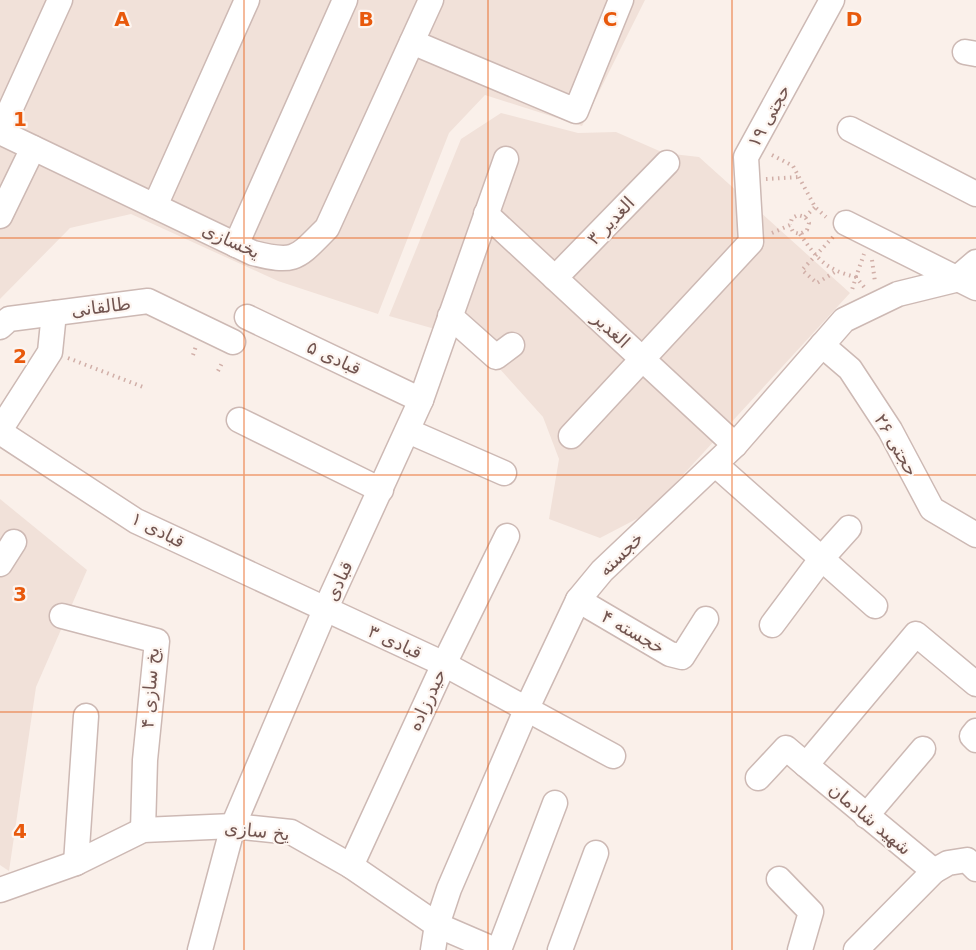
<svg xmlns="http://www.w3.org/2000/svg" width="976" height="950" font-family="'DejaVu Sans','Noto Naskh Arabic',sans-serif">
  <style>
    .residential { fill: #f1e1d9 }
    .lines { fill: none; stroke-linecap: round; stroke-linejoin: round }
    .minor-casing { stroke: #cdb9b4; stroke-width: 27 }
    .path { stroke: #d1afa8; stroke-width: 4; stroke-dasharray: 1.5 4.5; stroke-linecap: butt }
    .minor { stroke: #fff; stroke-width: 24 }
    .grid { fill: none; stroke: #e8590c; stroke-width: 1.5; stroke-opacity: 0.55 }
    .labels { text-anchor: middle; stroke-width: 4.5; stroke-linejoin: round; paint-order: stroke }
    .street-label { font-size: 18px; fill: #725550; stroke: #fdf5f0 }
    .grid-label { font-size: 20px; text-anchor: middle; font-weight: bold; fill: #e8590c; stroke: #fdf5f0; stroke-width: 4.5; stroke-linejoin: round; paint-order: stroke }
  </style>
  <rect width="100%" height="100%" fill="#faf0ea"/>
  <g class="residential">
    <path d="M0 0H645L582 126 485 95 449 133 378 314 278 281 131 214 70 228 0 299Z"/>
    <path d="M501 113 578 133 616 132 664 153 699 157 850 293 648 513 600 538 549 519 559 459 543 417 474 340 389 316 461 139Z"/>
    <path d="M0 499 87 570 36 687 9 871 0 865Z"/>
  </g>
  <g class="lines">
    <g class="minor-casing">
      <g id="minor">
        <path d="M412 42 576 111 621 0"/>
        <path d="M965 52 976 54"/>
        <path d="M850 129 976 194"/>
        <path d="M0 132 253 253C296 264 297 258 327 228L431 0"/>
        <path d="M0 132 60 0"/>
        <path d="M155 206 247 0"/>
        <path d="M486 214 735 445"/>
        <path d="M0 216 33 148"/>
        <path d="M846 223 976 288"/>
        <path d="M236 245 345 0"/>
        <path d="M555 278 667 163"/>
        <path d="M450 316 496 357 512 345"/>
        <path d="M247 317 421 400"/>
        <path d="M0 327 9 319 148 301 233 342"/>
        <path d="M822 345 850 369 890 430 932 509 976 535"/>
        <path d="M239 420 381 490"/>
        <path d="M0 430 50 352 54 313"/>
        <path d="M408 431 504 473"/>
        <path d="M0 432 136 521 444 664 613 756"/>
        <path d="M571 436 751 242 746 157 832 0"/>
        <path d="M716 465 875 606"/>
        <path d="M0 564 14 542"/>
        <path d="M578 600 670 654 682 657 706 619"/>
        <path d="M62 616 157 641 145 760 143 830"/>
        <path d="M772 625 822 558 849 528"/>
        <path d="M976 731 972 736 976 740"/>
        <path d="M806 765 934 871"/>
        <path d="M758 778 786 748 806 765 916 634 976 684"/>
        <path d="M866 816 923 749"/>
        <path d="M76 863 86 716"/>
        <path d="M351 866 444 664 507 536"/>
        <path d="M779 879 811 912 800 950"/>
        <path d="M0 890 76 863 143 830 233 826 291 832 351 866 437 925 495 950"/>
        <path d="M200 950 233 826 325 610 421 400 506 159"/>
        <path d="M433 950 437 925 449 889 527 708 578 600 602 571 735 445 844 320 898 294 955 280 976 262"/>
        <path d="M499 950 555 803"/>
        <path d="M560 950 596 853"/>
        <path d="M856 950 934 871 948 863 967 860 976 869"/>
      </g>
    </g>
    <g class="path">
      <path d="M772 155 793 166 815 207 826 217"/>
      <path d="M766 179 799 177"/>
      <path d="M805 217 815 207"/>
      <path d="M772 233 790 225 792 218 798 215 805 217 809 223 807 230 800 234 793 232 790 225"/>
      <path d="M800 234C817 259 826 270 856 277L851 293"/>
      <path d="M833 237 802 270 817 283 835 272"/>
      <path d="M872 260 875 282"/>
      <path d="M864 287 856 277 864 254"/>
      <path d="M193 355 196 346"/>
      <path d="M68 358 143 387"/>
      <path d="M218 371 223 361"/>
    </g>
    <use href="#minor" class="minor"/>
  </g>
  <path class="grid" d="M244 0V950M488 0V950M732 0V950M0 238H976M0 475H976M0 712H976"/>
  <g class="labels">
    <g class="street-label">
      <text transform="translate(769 116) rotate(-61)" y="6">حجتی ۱۹</text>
      <text transform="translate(611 221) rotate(-46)" y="6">الغدیر ۳</text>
      <text transform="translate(231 241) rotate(24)" y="6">یخسازی</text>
      <text transform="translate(101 307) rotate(-7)" y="6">طالقانی</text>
      <text transform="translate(611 330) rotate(43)" y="6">الغدیر</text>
      <text transform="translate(334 358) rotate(25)" y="6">قبادی ۵</text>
      <text transform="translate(896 445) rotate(60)" y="6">حجتی ۲۶</text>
      <text transform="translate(158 530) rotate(27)" y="6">قبادی ۱</text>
      <text transform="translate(621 554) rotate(-44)" y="6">خجسته</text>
      <text transform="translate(339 581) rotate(-65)" y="6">قبادی</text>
      <text transform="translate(633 632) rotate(30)" y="6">خجسته ۴</text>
      <text transform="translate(395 642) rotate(25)" y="6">قبادی ۳</text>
      <text transform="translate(150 688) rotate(-86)" y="6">یخ سازی ۴</text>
      <text transform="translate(427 700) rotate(-65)" y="6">حیدرزاده</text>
      <text transform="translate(870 819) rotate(40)" y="6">شهید شادمان</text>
      <text transform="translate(257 831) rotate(6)" y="6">یخ سازی</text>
    </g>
  </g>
  <g class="grid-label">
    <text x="122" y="26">A</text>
    <text x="366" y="26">B</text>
    <text x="610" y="26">C</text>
    <text x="854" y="26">D</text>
    <text x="20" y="126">1</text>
    <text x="20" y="363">2</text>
    <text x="20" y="601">3</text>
    <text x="20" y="838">4</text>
  </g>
</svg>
